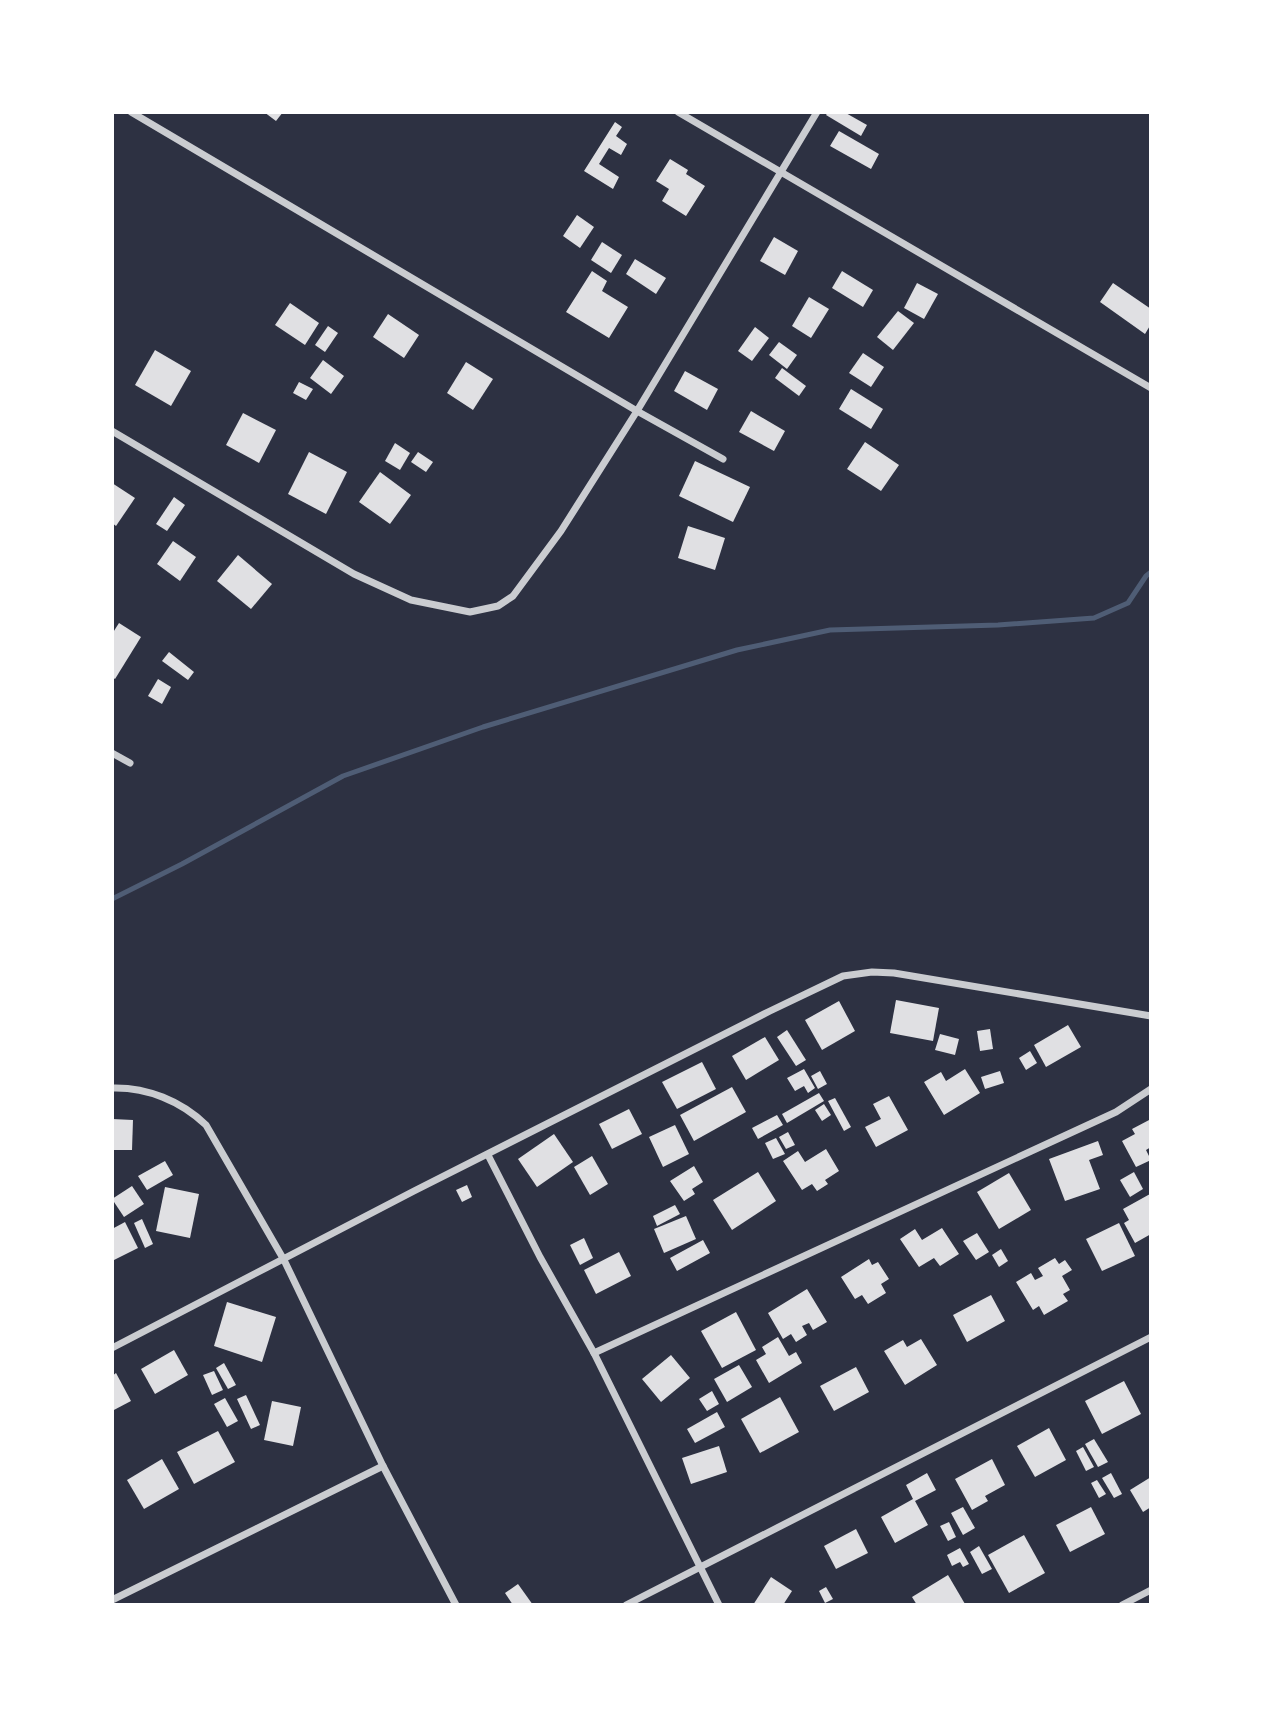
<svg xmlns="http://www.w3.org/2000/svg" width="1263" height="1717" font-family="Montserrat,sans-serif">
  <style>
    .lines { fill: none; stroke-linecap: round; stroke-linejoin: round }
    .stream { stroke: #4f5d75; stroke-width: 5 }
    .building { fill: #e0e0e3 }
    .minor { stroke: #caccd0; stroke-width: 7 }
  </style>
  <rect width="100%" height="100%" fill="#2d3142"/>
  <g class="lines">
    <path class="stream" d="M112 899 182 864 343 776 483 727 737 650 830 630 998 625 1094 618 1128 603 1146 576 1151 572"/>
  </g>
  <g class="building">
    <path d="M264 112H283L276 121Z"/>
    <path d="M828 112H844L867 125 861 136 826 115Z"/>
    <path d="M615 122 622 127 616 136 627 144 621 155 609 148 599 164 619 177 613 189 584 171Z"/>
    <path d="M839 131 879 154 871 169 830 146Z"/>
    <path d="M670 159 688 170 686 174 705 186 686 216 662 201 669 189 656 181Z"/>
    <path d="M577 215 594 227 580 248 563 236Z"/>
    <path d="M774 237 798 251 785 275 760 261Z"/>
    <path d="M602 242 622 255 611 273 591 260Z"/>
    <path d="M635 259 666 278 656 294 626 274Z"/>
    <path d="M592 271 607 281 602 291 628 307 609 338 566 312Z"/>
    <path d="M842 271 873 290 863 307 832 288Z"/>
    <path d="M917 283 938 294 924 319 904 308Z"/>
    <path d="M1113 283 1151 309V324L1145 334 1100 302Z"/>
    <path d="M809 297 829 309 811 338 792 326Z"/>
    <path d="M290 303 319 323 305 345 275 325Z"/>
    <path d="M898 311 914 323 893 350 877 337Z"/>
    <path d="M388 314 419 335 404 358 373 337Z"/>
    <path d="M328 326 338 333 325 352 315 345Z"/>
    <path d="M755 327 769 338 752 361 738 351Z"/>
    <path d="M779 342 797 355 787 369 769 355Z"/>
    <path d="M155 350 191 371 171 406 135 385Z"/>
    <path d="M863 353 884 367 871 387 849 373Z"/>
    <path d="M323 360 344 376 331 394 310 378Z"/>
    <path d="M466 362 493 379 473 410 447 393Z"/>
    <path d="M782 368 806 386 799 396 775 378Z"/>
    <path d="M685 371 718 389 707 410 674 391Z"/>
    <path d="M299 382 313 389 306 400 293 393Z"/>
    <path d="M851 389 883 409 871 429 839 409Z"/>
    <path d="M751 411 785 431 774 451 739 432Z"/>
    <path d="M243 413 276 430 259 463 226 445Z"/>
    <path d="M865 442 899 465 881 491 847 469Z"/>
    <path d="M395 443 410 453 400 470 385 461Z"/>
    <path d="M309 452 347 472 326 514 288 494Z"/>
    <path d="M418 452 433 462 426 472 411 462Z"/>
    <path d="M695 461 750 487 733 522 679 496Z"/>
    <path d="M380 472 411 495 390 524 359 502Z"/>
    <path d="M112 483 135 498 116 526 112 523Z"/>
    <path d="M174 497 185 505 167 531 156 524Z"/>
    <path d="M688 526 725 538 715 570 678 558Z"/>
    <path d="M173 541 196 557 180 581 157 564Z"/>
    <path d="M238 555 272 584 251 609 217 581Z"/>
    <path d="M119 623 141 637 115 679 112 677V634Z"/>
    <path d="M169 652 194 672 188 680 162 661Z"/>
    <path d="M158 679 171 687 162 704 148 696Z"/>
    <path d="M896 1000 939 1008 933 1041 890 1033Z"/>
    <path d="M839 1001 855 1031 822 1050 805 1020Z"/>
    <path d="M1068 1025 1081 1047 1046 1067 1034 1045Z"/>
    <path d="M990 1029 993 1049 980 1051 977 1031Z"/>
    <path d="M787 1030 806 1060 796 1066 777 1037Z"/>
    <path d="M940 1034 959 1039 955 1055 935 1050Z"/>
    <path d="M765 1037 779 1060 746 1080 732 1056Z"/>
    <path d="M1030 1051 1037 1063 1026 1070 1019 1058Z"/>
    <path d="M702 1062 716 1089 677 1109 662 1082Z"/>
    <path d="M804 1069 815 1088 808 1093 804 1086 795 1091 787 1078Z"/>
    <path d="M965 1069 980 1093 944 1115 924 1082 941 1072 946 1081Z"/>
    <path d="M820 1071 827 1084 818 1089 811 1076Z"/>
    <path d="M1000 1071 1004 1083 985 1089 981 1077Z"/>
    <path d="M732 1087 746 1112 694 1141 680 1115Z"/>
    <path d="M819 1093 824 1101 787 1123 782 1114Z"/>
    <path d="M889 1096 908 1130 876 1147 865 1127 881 1119 873 1104Z"/>
    <path d="M835 1098 851 1127 844 1131 828 1101Z"/>
    <path d="M824 1104 831 1115 822 1121 815 1110Z"/>
    <path d="M629 1109 642 1134 612 1149 599 1124Z"/>
    <path d="M777 1115 783 1125 758 1139 752 1128Z"/>
    <path d="M112 1119 133 1120 132 1150H112Z"/>
    <path d="M1151 1119V1147L1146 1150 1151 1160 1136 1167 1122 1141 1135 1134 1132 1129Z"/>
    <path d="M675 1125 689 1154 663 1167 649 1137Z"/>
    <path d="M788 1132 795 1145 786 1149 779 1137Z"/>
    <path d="M554 1134 573 1162 537 1187 518 1159Z"/>
    <path d="M776 1138 785 1154 773 1159 765 1143Z"/>
    <path d="M1098 1141 1103 1155 1089 1160 1100 1189 1065 1201 1049 1159Z"/>
    <path d="M826 1149 839 1171 825 1180 828 1184 817 1191 812 1184 802 1190 783 1161 798 1151 805 1162Z"/>
    <path d="M592 1156 608 1184 590 1195 574 1167Z"/>
    <path d="M165 1161 173 1175 147 1190 138 1176Z"/>
    <path d="M694 1166 703 1182 692 1189 695 1194 684 1201 670 1181Z"/>
    <path d="M758 1172 776 1201 732 1230 713 1200Z"/>
    <path d="M1134 1172 1143 1189 1130 1197 1120 1180Z"/>
    <path d="M1009 1173 1031 1210 999 1229 977 1192Z"/>
    <path d="M467 1185 472 1197 462 1202 456 1190Z"/>
    <path d="M132 1186 144 1204 124 1217 112 1199Z"/>
    <path d="M165 1187 199 1194 190 1238 156 1231Z"/>
    <path d="M1150 1194 1151 1234 1135 1243 1124 1223 1129 1220 1123 1209Z"/>
    <path d="M675 1205 680 1214 657 1226 653 1216Z"/>
    <path d="M686 1216 696 1239 664 1253 654 1229Z"/>
    <path d="M142 1219 153 1244 145 1248 134 1223Z"/>
    <path d="M125 1222 138 1248 112 1261V1229Z"/>
    <path d="M1119 1223 1135 1256 1102 1271 1086 1239Z"/>
    <path d="M942 1228 959 1254 940 1266 934 1258 919 1267 900 1239 915 1229 922 1240Z"/>
    <path d="M977 1233 989 1252 976 1260 963 1241Z"/>
    <path d="M584 1238 593 1258 580 1265 570 1245Z"/>
    <path d="M703 1240 710 1253 677 1271 670 1258Z"/>
    <path d="M1001 1249 1008 1261 999 1267 992 1255Z"/>
    <path d="M619 1252 631 1276 596 1294 584 1270Z"/>
    <path d="M1055 1258 1059 1264 1065 1260 1072 1270 1062 1276 1070 1290 1063 1294 1068 1301 1044 1315 1039 1306 1033 1310 1016 1282 1031 1273 1035 1280 1043 1276 1038 1268Z"/>
    <path d="M869 1259 872 1265 878 1262 889 1279 881 1284 886 1293 868 1304 862 1295 855 1299 841 1277Z"/>
    <path d="M807 1289 827 1322 813 1330 809 1323 802 1326 807 1335 796 1342 791 1334 783 1339 768 1313Z"/>
    <path d="M991 1295 1005 1321 967 1342 953 1315Z"/>
    <path d="M227 1302 276 1317 262 1362 214 1346Z"/>
    <path d="M736 1312 756 1350 722 1368 701 1331Z"/>
    <path d="M778 1337 789 1356 796 1352 802 1363 769 1383 756 1360 766 1354 762 1347Z"/>
    <path d="M921 1339 937 1365 905 1385 884 1351 903 1340 907 1347Z"/>
    <path d="M174 1350 188 1375 155 1394 141 1369Z"/>
    <path d="M671 1355 690 1378 661 1402 642 1379Z"/>
    <path d="M224 1363 236 1385 228 1389 216 1368Z"/>
    <path d="M739 1365 752 1387 727 1402 714 1379Z"/>
    <path d="M856 1367 869 1392 834 1411 820 1386Z"/>
    <path d="M214 1371 223 1390 212 1395 203 1375Z"/>
    <path d="M116 1373 131 1401 112 1411V1376Z"/>
    <path d="M1124 1381 1141 1414 1102 1434 1085 1401Z"/>
    <path d="M712 1391 719 1404 707 1411 699 1399Z"/>
    <path d="M246 1395 260 1425 251 1429 237 1399Z"/>
    <path d="M780 1397 799 1432 760 1453 741 1419Z"/>
    <path d="M225 1398 238 1421 227 1427 214 1404Z"/>
    <path d="M272 1401 301 1407 293 1446 264 1440Z"/>
    <path d="M717 1412 725 1427 695 1443 687 1429Z"/>
    <path d="M1049 1428 1066 1460 1035 1477 1017 1446Z"/>
    <path d="M218 1431 235 1462 194 1484 177 1452Z"/>
    <path d="M1094 1439 1108 1462 1098 1467 1085 1444Z"/>
    <path d="M719 1446 727 1472 691 1484 682 1458Z"/>
    <path d="M1083 1447 1094 1467 1086 1471 1076 1451Z"/>
    <path d="M162 1459 179 1489 144 1509 127 1480Z"/>
    <path d="M992 1459 1005 1485 985 1496 988 1501 972 1510 955 1479Z"/>
    <path d="M927 1473 936 1490 915 1501 928 1525 895 1543 881 1517 913 1499 906 1485Z"/>
    <path d="M1111 1473 1122 1494 1114 1498 1102 1478Z"/>
    <path d="M1151 1477V1507L1143 1512 1130 1490Z"/>
    <path d="M1097 1480 1106 1494 1099 1498 1091 1483Z"/>
    <path d="M963 1507 975 1528 963 1535 951 1513Z"/>
    <path d="M1091 1507 1105 1534 1070 1552 1056 1525Z"/>
    <path d="M949 1522 956 1537 948 1541 940 1526Z"/>
    <path d="M856 1529 868 1553 836 1569 824 1546Z"/>
    <path d="M1024 1535 1045 1573 1009 1593 988 1555Z"/>
    <path d="M979 1546 992 1569 982 1574 970 1552Z"/>
    <path d="M960 1548 969 1564 963 1567 960 1562 952 1566 947 1555Z"/>
    <path d="M948 1575 965 1604 917 1605 912 1597Z"/>
    <path d="M771 1577 792 1591 783 1605H753Z"/>
    <path d="M518 1584 533 1605H513L505 1593Z"/>
    <path d="M826 1587 833 1599 825 1603 819 1591Z"/>
  </g>
  <g class="lines">
    <g class="minor">
      <path d="M131 112 637 411 723 459"/>
      <path d="M678 112 1151 388"/>
      <path d="M112 431 354 574 411 600 470 612 498 606 513 596 561 531 637 411 817 112"/>
      <path d="M112 753 130 763"/>
      <path d="M112 1088C147 1087 181 1101 206 1125L284 1260 383 1466 456 1605"/>
      <path d="M488 1155 540 1257 594 1353 719 1605"/>
      <path d="M112 1348 414 1191 770 1011 843 976 872 972 894 973 1151 1016"/>
      <path d="M594 1353 1116 1112 1151 1089"/>
      <path d="M112 1600 383 1466"/>
      <path d="M626 1605 1151 1337"/>
      <path d="M1122 1605 1151 1590"/>
    </g>
  </g>
  <rect width="1263" height="1717" fill="none" stroke="#ffffff" stroke-width="228"/>
</svg>
